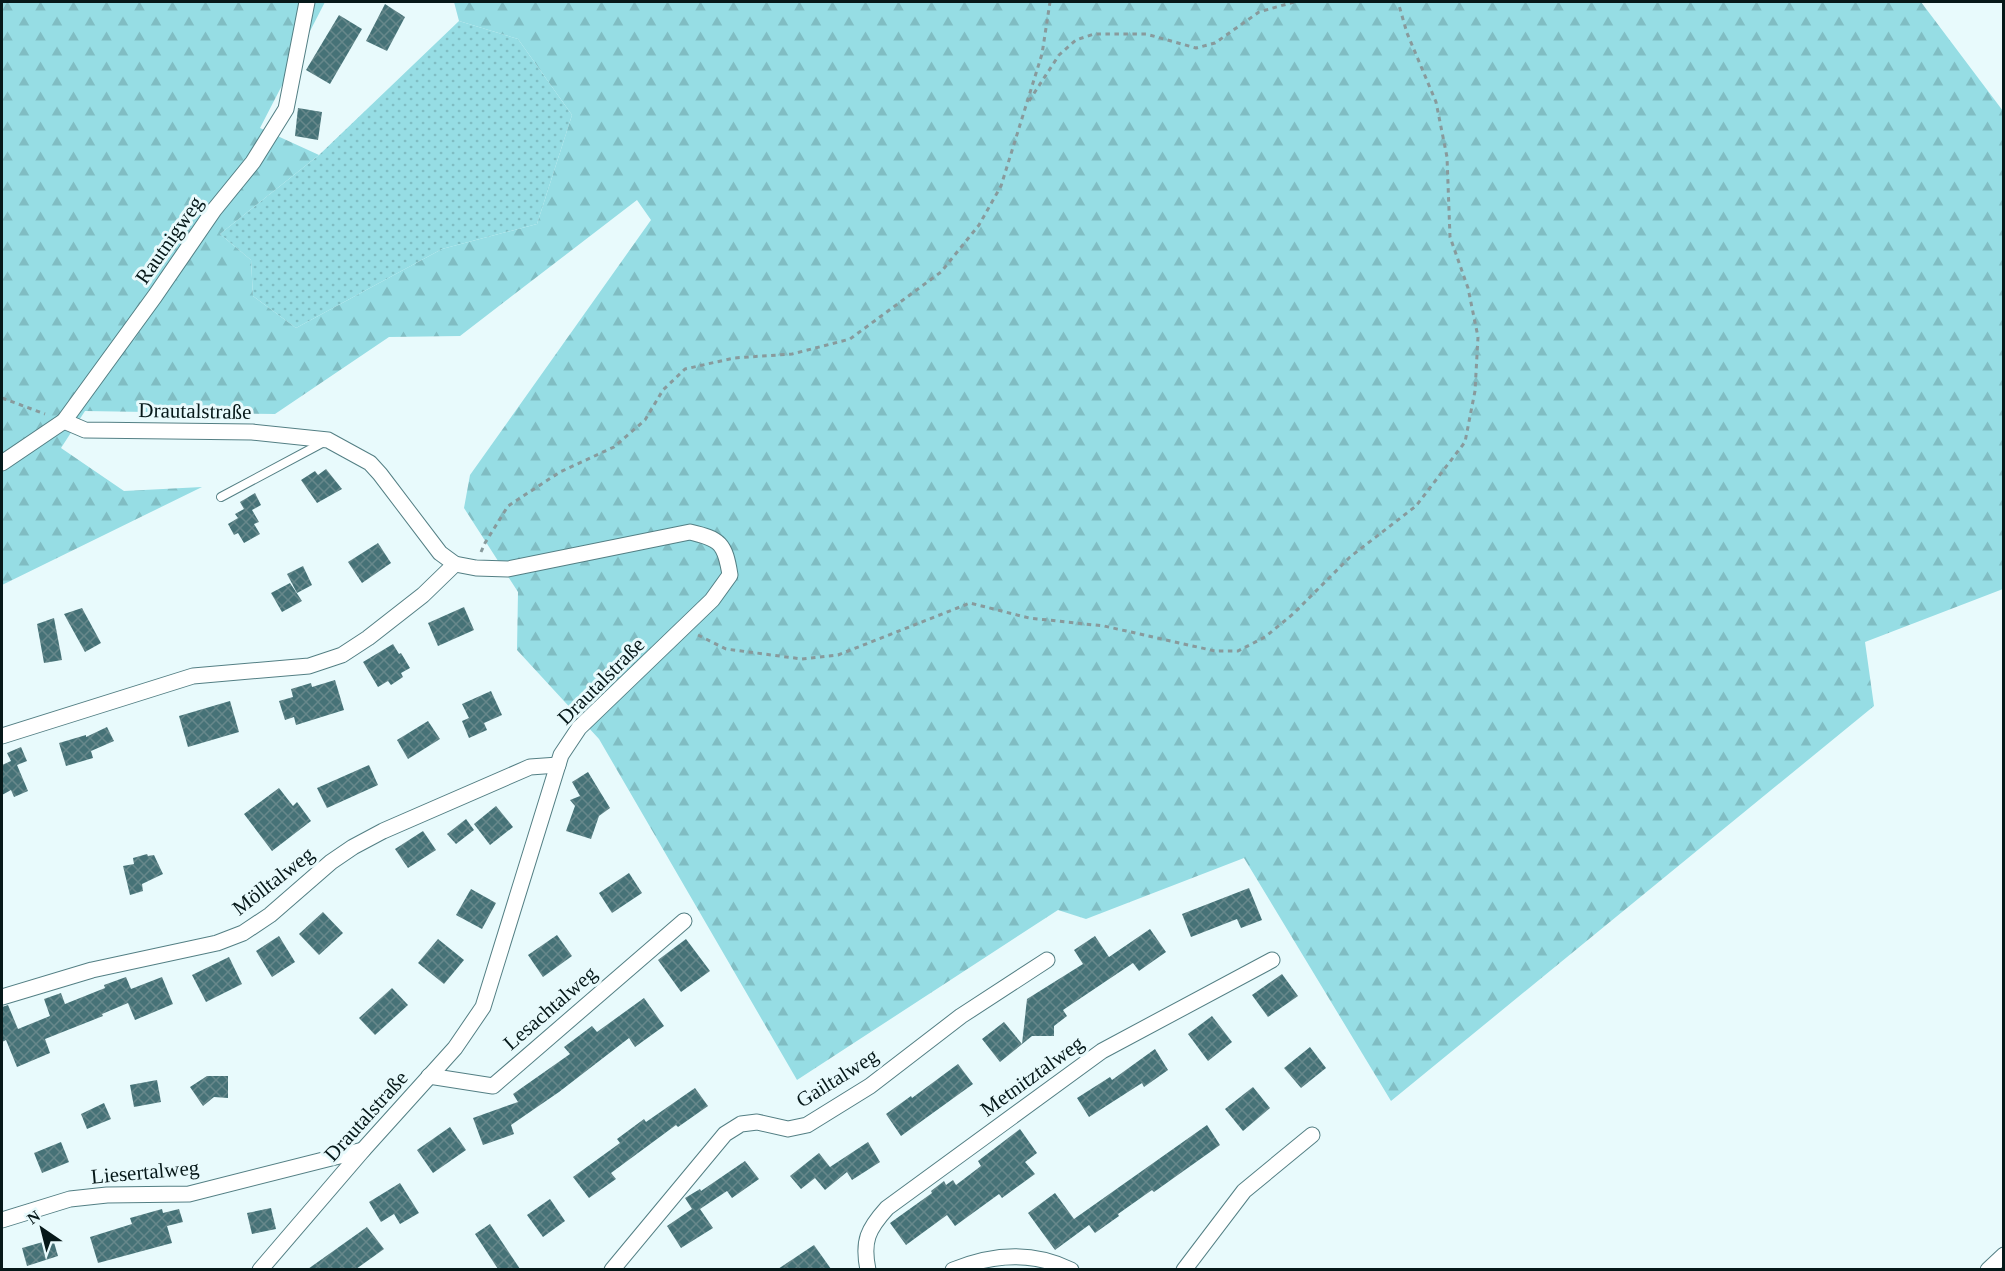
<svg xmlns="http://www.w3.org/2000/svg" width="2005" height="1271" font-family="'Times New Roman',serif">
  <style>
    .grass { fill: url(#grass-dots) }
    .forest { fill: url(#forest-firs) }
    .building { fill: url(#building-cross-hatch) }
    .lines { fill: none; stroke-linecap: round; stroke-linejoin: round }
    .service-casing { stroke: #537f84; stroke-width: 10 }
    .minor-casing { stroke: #537f84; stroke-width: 17 }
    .path { stroke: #889a9c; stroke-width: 3; stroke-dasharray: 4.5 4.5; stroke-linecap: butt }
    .service { stroke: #fff; stroke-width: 8 }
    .minor { stroke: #fff; stroke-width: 15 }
    .labels { text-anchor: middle; stroke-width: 6; stroke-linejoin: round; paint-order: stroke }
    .street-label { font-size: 21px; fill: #061819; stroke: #e8fafc }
  </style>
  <defs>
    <pattern id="grass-dots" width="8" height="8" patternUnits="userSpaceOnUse" patternTransform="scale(1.5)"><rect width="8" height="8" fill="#96dde4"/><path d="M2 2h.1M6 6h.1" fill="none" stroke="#80bdc3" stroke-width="1.8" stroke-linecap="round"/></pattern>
    <pattern id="forest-firs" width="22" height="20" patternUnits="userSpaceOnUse" patternTransform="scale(1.5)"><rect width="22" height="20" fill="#96dde4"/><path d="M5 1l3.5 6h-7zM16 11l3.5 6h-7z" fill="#80bdc3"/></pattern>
    <pattern id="building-cross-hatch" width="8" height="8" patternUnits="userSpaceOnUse" patternTransform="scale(1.5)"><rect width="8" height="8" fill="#467277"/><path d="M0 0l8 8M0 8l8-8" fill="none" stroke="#67888b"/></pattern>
  </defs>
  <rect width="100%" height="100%" fill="#e8fafc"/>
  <path class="grass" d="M459 21 518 39 572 115 537 224 442 249 296 328 253 296 251 260 220 234 319 155Z"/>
  <path class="forest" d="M2 2H325L260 128 319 155 220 234 251 260 253 296 296 328 442 249 537 224 572 115 518 39 459 21 454 2H1921L2003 111V589L1865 642 1874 706 1391 1101 1244 858 1086 919 1058 910 797 1080 599 739 517 650 518 592 464 508 470 475 651 220 637 200 460 336 389 337 275 414 85 411 61 448 124 491 202 487 2 585Z"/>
  <g class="building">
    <path d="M385 4 405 17 387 51 366 41Z"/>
    <path d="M339 15 362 29 330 84 306 70Z"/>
    <path d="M298 108 322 112 318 140 295 136Z"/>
    <path d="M326 469 342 489 317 503 301 480 315 471 318 475Z"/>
    <path d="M255 493 261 505 252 510 259 522 254 524 260 534 244 543 238 533 234 535 228 524 238 518 235 514 244 509 240 502Z"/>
    <path d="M378 543 391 563 362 583 348 562Z"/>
    <path d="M303 566 312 585 297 593 287 574Z"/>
    <path d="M290 583 302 601 282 612 271 593Z"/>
    <path d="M464 607 474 630 438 646 428 623Z"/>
    <path d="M82 608 101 643 85 652 64 614Z"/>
    <path d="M54 618 62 660 44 663 37 624Z"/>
    <path d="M393 644 399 654 401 653 410 668 401 673 403 677 391 685 388 681 378 687 363 662Z"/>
    <path d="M335 680 344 710 296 725 294 717 285 720 279 701 293 697 291 689 311 683 312 687Z"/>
    <path d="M491 691 502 715 484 723 487 730 469 738 462 721 469 718 462 704Z"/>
    <path d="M230 701 239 732 188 747 179 716Z"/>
    <path d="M428 721 440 739 408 759 397 740Z"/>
    <path d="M107 727 114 741 91 751 93 758 66 766 59 743 86 735V737Z"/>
    <path d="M21 747 27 761 17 765 28 791 14 797 11 790 2 795V765L11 761 7 753Z"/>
    <path d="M369 765 378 785 327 808 317 788Z"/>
    <path d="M588 772 610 808 599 816 591 839 566 831 575 806 570 800 580 796 572 782Z"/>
    <path d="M279 788 293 806 297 802 311 821 272 851 244 814Z"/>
    <path d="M496 806 513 827 490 845 474 824Z"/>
    <path d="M466 819 474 830 456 844 447 834Z"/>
    <path d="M423 831 436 850 408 868 395 849Z"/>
    <path d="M147 854 148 856 154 855 163 874 142 884 143 891 130 895 123 866 134 864 133 858Z"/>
    <path d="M629 873 642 893 612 913 599 893Z"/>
    <path d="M1249 888 1262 920 1241 928 1237 919 1191 937 1182 914Z"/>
    <path d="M471 889 496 903 482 929 456 915Z"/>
    <path d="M323 912 343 933 319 955 299 934Z"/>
    <path d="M1150 929 1166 952 1139 971 1133 963 1063 1010 1067 1016 1054 1026V1036H1032L1000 1062 982 1039 1004 1022 1022 1044 1027 999 1083 964 1074 950 1095 936 1109 957Z"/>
    <path d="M557 935 572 956 543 977 528 955Z"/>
    <path d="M279 936 295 962 272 977 256 951Z"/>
    <path d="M438 939 464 960 444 984 418 963Z"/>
    <path d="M686 939 710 971 681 992 658 960Z"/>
    <path d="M229 957 242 984 206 1002 192 975Z"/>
    <path d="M1282 974 1298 996 1268 1017 1252 995Z"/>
    <path d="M126 977 131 989 162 977 173 1004 135 1020 128 1003 102 1014 103 1016 45 1039 50 1053 17 1067 6 1040 2 1042V1007L8 1005 18 1029 50 1016 44 999 61 993 65 1004 105 988 104 985Z"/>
    <path d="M392 988 408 1005 375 1035 359 1018Z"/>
    <path d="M644 998 664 1026 635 1047 629 1038 559 1092 511 1125 514 1134 483 1145 473 1118 518 1102 513 1094 570 1054 564 1047 592 1026 597 1032Z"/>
    <path d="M1212 1016 1232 1042 1208 1061 1188 1034Z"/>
    <path d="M1310 1047 1326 1068 1301 1088 1284 1068Z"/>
    <path d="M1155 1049 1168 1070 1144 1087 1142 1083 1089 1117 1077 1098 1110 1077 1112 1080Z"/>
    <path d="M958 1064 973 1084 901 1136 886 1114 911 1096 912 1098Z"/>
    <path d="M207 1076H228V1098L214 1097 203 1106 190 1087Z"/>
    <path d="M157 1080 161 1102 134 1107 130 1085Z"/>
    <path d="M1253 1087 1270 1108 1243 1131 1225 1109Z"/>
    <path d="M695 1088 708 1106 678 1127 676 1125 611 1173 616 1179 589 1198 573 1177 620 1143 617 1139 644 1119 646 1122Z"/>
    <path d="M104 1103 111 1119 87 1129 81 1114Z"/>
    <path d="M1207 1125 1220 1145 1154 1192 1152 1190 1118 1214 1119 1216 1095 1233 1089 1225 1055 1250 1028 1213 1055 1193 1074 1219Z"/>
    <path d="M450 1127 466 1150 433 1173 417 1150Z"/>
    <path d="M1020 1129 1037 1153 1025 1162 1035 1174 1002 1198 999 1194 955 1226 947 1215 906 1245 890 1223 932 1193 931 1191 944 1181 946 1185 953 1180 956 1185 981 1166 978 1161Z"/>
    <path d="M61 1142 69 1162 42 1173 34 1153Z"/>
    <path d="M868 1142 880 1162 852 1180 847 1172 825 1190 815 1178 801 1189 790 1176 819 1153 830 1167Z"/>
    <path d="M745 1161 759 1179 732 1198 727 1191 700 1209 713 1228 681 1248 667 1226 692 1209 685 1198 700 1189 701 1191Z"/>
    <path d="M400 1183 419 1213 400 1224 394 1214 381 1222 369 1202Z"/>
    <path d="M550 1199 565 1221 543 1237 527 1215Z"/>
    <path d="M271 1208 276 1229 252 1234 247 1213Z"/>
    <path d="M162 1209 163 1213 179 1209 183 1222 167 1226 172 1243 98 1263 90 1237 132 1224 130 1218Z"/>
    <path d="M490 1224 520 1269H498L475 1234Z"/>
    <path d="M367 1227 384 1249 356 1269H308Z"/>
    <path d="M53 1239 58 1256 27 1266 22 1248Z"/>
    <path d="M814 1245 831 1269H778Z"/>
  </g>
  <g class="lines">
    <g class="service-casing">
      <path id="service" d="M221 497 324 442"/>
    </g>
    <g class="minor-casing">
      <g id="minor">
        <path d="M64 421 85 430 252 432 328 440 370 463 380 474 440 553 455 564 476 568 508 569 690 532C720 539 725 543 730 575L712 600 579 728 561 755 483 1007 455 1048 363 1150 260 1270"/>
        <path d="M2 463 64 421 155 296 214 210 253 162 286 109 307 2"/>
        <path d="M2 736 193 676 309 666 342 655 368 638 423 595 455 564"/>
        <path d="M2 997 92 970 217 943 243 933 270 915 331 862 353 847 383 831 530 767 558 765"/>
        <path d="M429 1076 493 1086 684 921"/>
        <path d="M2 1220 70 1199 107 1195 189 1194 363 1150"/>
        <path d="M612 1270 725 1134 741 1124 757 1122 788 1129 807 1125 870 1086 961 1016 1047 960"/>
        <path d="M868 1270C862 1241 868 1229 887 1208L1102 1051 1272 960"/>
        <path d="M953 1270C992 1254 1033 1251 1071 1270"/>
        <path d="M1184 1270 1244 1191 1312 1135"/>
        <path d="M1988 1270 2004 1255"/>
      </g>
    </g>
    <g class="path">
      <path d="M1029 101 1059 55 1076 40 1094 34H1146L1196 48 1215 43 1259 12 1294 2"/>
      <path d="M2 398 45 414"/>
      <path d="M481 552 485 543 508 506 560 472 614 447 645 420 663 390 685 369 734 358 792 354 850 339 941 272 979 225 1001 186 1042 54 1050 2"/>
      <path d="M698 635 726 649 802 659 838 655 970 603 1029 618 1104 626 1215 651H1238L1265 637 1293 614 1350 557 1416 506 1465 442 1475 391 1478 337 1468 288 1450 237 1447 157 1436 102 1407 33 1398 2"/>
    </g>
    <use href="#service" class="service"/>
    <use href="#minor" class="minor"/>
  </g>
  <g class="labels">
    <g class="street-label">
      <text transform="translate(169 240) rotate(-55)" y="7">Rautnigweg</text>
      <text transform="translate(195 411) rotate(1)" y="7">Drautalstraße</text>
      <text transform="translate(601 681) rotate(-45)" y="7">Drautalstraße</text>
      <text transform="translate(273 881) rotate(-38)" y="7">Mölltalweg</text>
      <text transform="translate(550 1008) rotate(-41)" y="7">Lesachtalweg</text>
      <text transform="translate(1032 1076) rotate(-36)" y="7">Metnitztalweg</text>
      <text transform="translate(837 1078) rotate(-32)" y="7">Gailtalweg</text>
      <text transform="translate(366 1116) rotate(-48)" y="7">Drautalstraße</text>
      <text transform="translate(145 1172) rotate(-5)" y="7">Liesertalweg</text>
    </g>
  </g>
  <rect width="2005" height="1271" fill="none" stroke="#061819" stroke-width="6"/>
  <g transform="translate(42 1229) rotate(325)" stroke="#e8fafc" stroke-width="4.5" paint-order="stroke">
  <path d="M0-4.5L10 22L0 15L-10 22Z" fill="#061819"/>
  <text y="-9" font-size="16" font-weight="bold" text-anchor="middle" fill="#061819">N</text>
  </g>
</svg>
